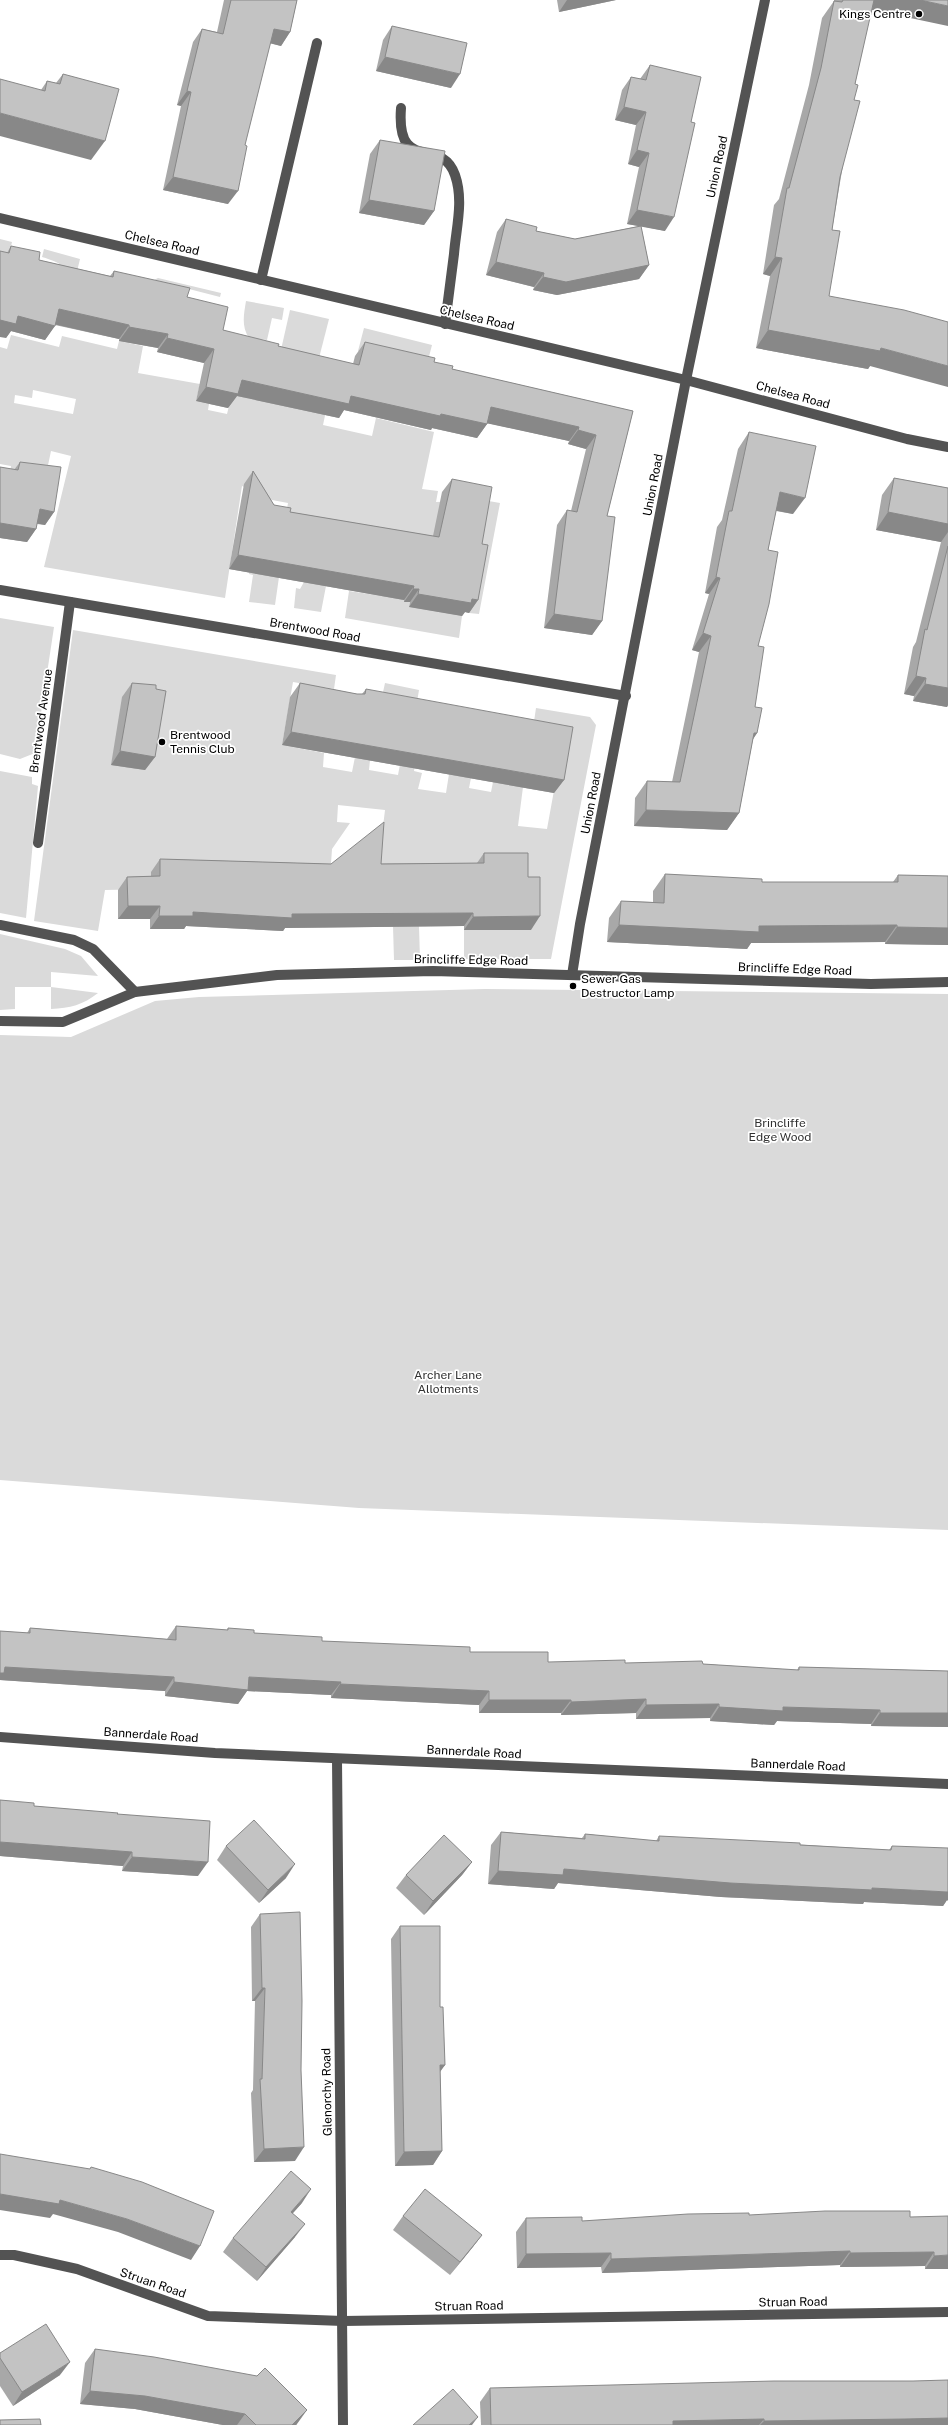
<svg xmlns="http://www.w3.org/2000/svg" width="948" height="2425" font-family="'Public Sans',sans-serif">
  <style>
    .green { fill: #dadada; fill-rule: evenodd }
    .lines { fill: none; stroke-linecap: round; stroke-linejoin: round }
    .minor { stroke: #535353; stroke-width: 10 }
    .wall { fill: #a8a8a8 }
    .shaded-wall { fill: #888 }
    .building { fill: #c3c3c3; stroke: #888 }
    .poi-dot { fill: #000; stroke: #fff; stroke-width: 1.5 }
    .labels { text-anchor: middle; stroke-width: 3.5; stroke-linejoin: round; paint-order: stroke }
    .poi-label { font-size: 12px; fill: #000; stroke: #fff; text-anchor: start }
    .street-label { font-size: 12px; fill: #000; stroke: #fff }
    .park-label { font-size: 12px; fill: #313131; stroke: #fff }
  </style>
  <rect width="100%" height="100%" fill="#fff"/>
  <g class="green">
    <path d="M0 239 12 242 2 284H0Z"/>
    <path d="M44 249 80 259 74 284C65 266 62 263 42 257Z"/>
    <path d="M158 278 221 293 220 297 154 280Z"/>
    <path d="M246 301 284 308 282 320 272 318 267 340 249 338C241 326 244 314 246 301Z"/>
    <path d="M290 310 329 319 318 362 278 363Z"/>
    <path d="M364 328 432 345 425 372 385 357 358 351Z"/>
    <path d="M11 335 59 347 62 336 117 349 119 341 143 346 138 373 200 384 196 401 209 404 208 410 227 414 232 394 251 399 254 387H331L323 425 372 436 376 418 434 432 422 489 438 491 436 502 483 500 500 503 479 614 469 613 478 558 410 602 409 607 462 616 459 638 345 618 349 591 382 596 391 543 336 534 321 612 294 608 296 588 300 589 304 582 279 577 275 605 249 602 253 575 249 574 252 556 278 561 288 503 272 500 242 486 225 598 44 567 71 456 51 451 47 470 10 475 11 466 0 464V347L7 349ZM33 390 76 399 73 414 14 403 15 395 32 398Z"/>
    <path d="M0 618 54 627 35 753 20 759 0 754Z"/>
    <path d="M73 630 336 675 334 689 293 682 282 745 324 753 323 767 352 772 355 757 370 760 369 770 398 775 409 716 380 706 385 683 419 690 416 708 424 709 414 771 422 773 418 789 446 793 449 774 471 778 469 788 491 792 494 777 523 787 518 826 547 829 563 741 532 735 536 708 590 717 596 725 551 959H464V930L531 929 377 877 385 810 338 805 337 822 350 823 332 849 330 878 152 872 151 889 105 890 98 931 34 921Z"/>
    <path d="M0 771 32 777V784L38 786 26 918 0 913Z"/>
    <path d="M393 926H419L420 960H394Z"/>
    <path d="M0 934 65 949 81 956 98 976 51 972V987L98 993C83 1005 70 1008 51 1009V987H15V1009L0 1010Z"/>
    <path d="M485 989 948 994V1530L359 1508 0 1480V1035L71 1037 155 1001 199 997Z"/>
  </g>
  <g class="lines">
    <g class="minor">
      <path d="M401 108C396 175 441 135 455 175 464 201 456 228 454 254 451 277 448 300 445 324"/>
      <path d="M0 218 686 380 907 439 948 447"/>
      <path d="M261 280 317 43"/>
      <path d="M0 590 626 696"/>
      <path d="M38 843 70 602"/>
      <path d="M0 925 74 940 93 949 135 992"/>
      <path d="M572 975 580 924 686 380 765 0"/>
      <path d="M0 1021 63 1022 135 992 277 975 433 971 871 984 948 982"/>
      <path d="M0 1737 215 1753 948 1784"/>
      <path d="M337 1759 343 2425"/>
      <path d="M0 2255H14L77 2269 208 2316 343 2321 948 2312"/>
    </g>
  </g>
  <g class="wall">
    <path d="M224 0H297L290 32 281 46 270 43 228 204 163 190 181 106 177 105 193 42 202 29 217 32Z"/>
    <path d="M557 0H616L559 12Z"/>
    <path d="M834 0H948L871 10 855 84 854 100 832 230 829 296 870 366 868 369 756 348 770 276 763 274 774 205 779 199 809 85 822 18 834 1Z"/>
    <path d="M392 26 451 88 376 71 383 40Z"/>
    <path d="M650 65 665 231 641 226 649 265 639 279 557 295 533 290 534 287 486 275 497 232 506 219 536 231 575 239 639 226 627 224 639 167 628 164 636 125 615 120 622 90 631 77 640 79Z"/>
    <path d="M63 74 91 160 41 90 47 81 56 83Z"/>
    <path d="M380 140 434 211 424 225 359 213 370 154Z"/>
    <path d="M11 246 39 260 110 276 114 271 187 297 223 330 278 346 353 364 355 356 365 342 434 362 452 369 633 411 607 516 602 621 592 635 544 628 557 525 567 510 571 511 586 449 568 444 569 441 487 423V424L477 438 432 428 431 430 344 410 339 418 237 396 228 408 196 401 204 363 157 352 158 348 119 341V339L55 325 45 340 11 331 6 338 7 253Z"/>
    <path d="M749 432 793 514 776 511 768 550 758 646 755 707 757 733 753 739 739 813 727 830 634 826 635 798 647 781 672 782 699 652 692 650 709 594 705 593 717 527 722 520 738 449Z"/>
    <path d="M20 462 54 512 45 525 37 524 36 529 27 542 0 538V467L14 470Z"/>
    <path d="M253 471 274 505 290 512 433 536 442 492 452 479 482 544 478 600 469 613 465 612 462 616 409 607 410 602H404V600L229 569 244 484Z"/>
    <path d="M894 478 948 488V705L947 707 913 701 914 696 904 694 913 647 916 642 941 542 876 530 882 495Z"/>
    <path d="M132 683 156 689 155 757 145 770 111 765 122 697Z"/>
    <path d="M300 683 357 694H362L366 689 564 780 554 793 282 745 290 697Z"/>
    <path d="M484 853 528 877 531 930H464V926L285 928 283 931 186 926 184 929H150V919H118V890L127 877 151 876V872L160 859 331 864 477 863Z"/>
    <path d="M665 874 762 882H893L898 875 948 876V945L885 944V942L751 943 747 949 607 942 609 918 621 901 653 902V891Z"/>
    <path d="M176 1626 227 1630 228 1628 254 1633 322 1641 470 1652 548 1662 703 1664 797 1670 799 1667 948 1671V1727L871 1726V1724L777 1721 774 1725 710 1721V1718L636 1719V1713L561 1715V1713H479V1705L331 1698V1695L247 1691 238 1704 165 1696V1691L0 1680V1631L27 1633 30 1628 167 1639Z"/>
    <path d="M0 1800 34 1806 117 1814 198 1876 122 1871 123 1866 0 1856Z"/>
    <path d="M501 1832 582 1838 585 1834 656 1841 659 1836 889 1850 892 1846 947 1900 943 1906 864 1902 863 1904 721 1897 558 1883 554 1889 488 1884 491 1845Z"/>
    <path d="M226 1846 286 1878 259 1903 217 1860Z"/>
    <path d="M472 1862 462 1875 424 1915 396 1888 406 1875Z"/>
    <path d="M260 1914 295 2161 254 2162 251 2093 253 2090 255 2001H252L251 1927Z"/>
    <path d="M400 1926 440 2007 445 2065 440 2071 442 2151 433 2165 395 2166 391 1939Z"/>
    <path d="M302 2203 293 2213 295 2237 257 2281 223 2252 233 2238Z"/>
    <path d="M749 2215 910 2217 948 2269H925V2266L840 2267V2265L602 2273 601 2267 517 2268 516 2232 526 2218 582 2221Z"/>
    <path d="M403 2216 482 2235 472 2248 450 2275 393 2230Z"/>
    <path d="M95 2349 297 2424 296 2425H223L135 2409 80 2404 85 2363Z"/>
    <path d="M0 2353 60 2375 13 2406 0 2386Z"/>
    <path d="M913 2381 948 2425H481L480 2402 490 2388Z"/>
  </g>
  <g class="shaded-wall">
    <path d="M567 0H616L559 12Z"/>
    <path d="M869 0H920L948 6V26L863 8Z"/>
    <path d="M274 29 290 32 281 46 265 42Z"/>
    <path d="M385 57 460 74 451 88 376 71Z"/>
    <path d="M187 91 191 92 181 106 177 105Z"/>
    <path d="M624 107 646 112 636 125 615 120Z"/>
    <path d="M0 113 105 141 91 160 0 136Z"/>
    <path d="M637 150 649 153 639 167 628 164Z"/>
    <path d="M173 177 238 191 228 204 163 190Z"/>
    <path d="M369 200 434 211 424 225 359 213Z"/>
    <path d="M637 210 674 217 665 231 627 224Z"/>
    <path d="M775 257 782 258 770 276 763 274Z"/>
    <path d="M496 262 544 273 534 287 486 275Z"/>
    <path d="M649 265 639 279 557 295 533 290 543 277Z"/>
    <path d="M59 309 129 325 119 339 49 323Z"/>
    <path d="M18 316 55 326 45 340 11 331 6 338 0 337V320Z"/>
    <path d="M129 327 168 334 158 348 119 341Z"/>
    <path d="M768 330 881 348 948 366V387L870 366 868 369 756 348Z"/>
    <path d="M167 338 214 349 204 363 157 352Z"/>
    <path d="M242 380 351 396 441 414 487 424 477 438 432 428 431 430 344 410 339 418 237 396 228 408 196 401 206 387Z"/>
    <path d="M491 407 579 427 569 441 481 422Z"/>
    <path d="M578 430 596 435 586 449 568 444Z"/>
    <path d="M780 492 805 498 793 514 768 509Z"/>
    <path d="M40 509 54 512 45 525 30 522Z"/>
    <path d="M888 512 948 524V532L941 542 876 530Z"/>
    <path d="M0 523 36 529 27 542 0 538Z"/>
    <path d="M238 555 414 586 404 600 229 569Z"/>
    <path d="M716 577 720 578 709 594 705 593Z"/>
    <path d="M413 589H419L410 602H404Z"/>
    <path d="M418 594 472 599 478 600 469 613 465 612 462 616 409 607Z"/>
    <path d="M554 614 602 621 592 635 544 628Z"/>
    <path d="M703 633 711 636 699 652 692 650Z"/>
    <path d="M916 676 926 678 914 696 904 694Z"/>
    <path d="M925 684 948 688V705L947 707 913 701Z"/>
    <path d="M291 732 564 780 554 793 282 745Z"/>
    <path d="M754 733H757L746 750Z"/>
    <path d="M120 751 155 757 145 770 111 765Z"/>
    <path d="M646 810 739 813 727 830 634 826Z"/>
    <path d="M128 906H160L150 919H118Z"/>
    <path d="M193 912 292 914 473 913 464 926 285 928 283 931 186 926 184 929H150L159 916Z"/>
    <path d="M540 916 531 930H464L473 917Z"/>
    <path d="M619 925 759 926 897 925 885 942 751 943 747 949 607 942Z"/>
    <path d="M897 927 948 928V945L885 944Z"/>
    <path d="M5 1667 174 1677 165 1691 0 1680V1673Z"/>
    <path d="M249 1677 341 1682 331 1695 247 1691 238 1704 165 1696 174 1682Z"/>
    <path d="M340 1684 489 1691 479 1705 331 1698Z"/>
    <path d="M646 1699 636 1713 561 1715 571 1702Z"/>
    <path d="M489 1700H571L561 1713H479Z"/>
    <path d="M719 1704 710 1718 636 1719 646 1705Z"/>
    <path d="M719 1707H783L880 1710 871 1724 777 1721 774 1725 710 1721Z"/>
    <path d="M880 1713H948V1727L871 1726Z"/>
    <path d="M0 1842 132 1852 123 1866 0 1856Z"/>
    <path d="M132 1857 208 1862 198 1876 122 1871Z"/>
    <path d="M472 1862 462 1875 424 1915 433 1901Z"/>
    <path d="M295 1864 286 1878 259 1903 268 1890Z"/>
    <path d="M564 1869 872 1888 948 1892V1901L947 1900 943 1906 864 1902 863 1904 721 1897 558 1883 554 1889 488 1884 498 1871Z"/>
    <path d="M262 1988H265L255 2001H252Z"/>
    <path d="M440 2065H445L435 2079Z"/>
    <path d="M304 2147 295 2161 254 2162 264 2149Z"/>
    <path d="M442 2151 433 2165 395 2166 404 2152Z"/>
    <path d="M311 2189 302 2203 282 2225 291 2212Z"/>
    <path d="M0 2194 60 2200 127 2219 200 2246 191 2260 118 2232 53 2214 50 2218 0 2210Z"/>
    <path d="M305 2224 295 2237 257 2281 266 2267Z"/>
    <path d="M482 2235 472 2248 450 2275 460 2262Z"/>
    <path d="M850 2251 840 2265 602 2273 611 2259Z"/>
    <path d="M934 2252 925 2266 840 2267 850 2253Z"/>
    <path d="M611 2253 601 2267 517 2268 526 2254Z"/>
    <path d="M948 2255V2269H925L934 2256Z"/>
    <path d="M70 2362 60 2375 13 2406 22 2392Z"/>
    <path d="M90 2391 145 2396 245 2414 237 2425H223L135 2409 80 2404Z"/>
    <path d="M307 2410 297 2424 296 2425H292Z"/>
    <path d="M478 2417 472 2425H469Z"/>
    <path d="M948 2418V2425H760L764 2421Z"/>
    <path d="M764 2419 759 2425H666L673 2421Z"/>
  </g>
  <g class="building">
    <path d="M231 0H297L290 32 274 29 245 145 247 146 238 191 173 177 191 92 187 91 202 29 223 34Z"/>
    <path d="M843 0H874L855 84 858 85 854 100 860 101 840 177 832 230 840 231 829 296 904 310 948 322V366L881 348 880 351 768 330 782 258 775 257 787 188H789L821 68 834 1 842 2Z"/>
    <path d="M920 0H948V6Z"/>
    <path d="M392 26 467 43 460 74 385 57Z"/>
    <path d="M650 65 701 77 691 122 695 123 674 217 637 210 649 153 637 150 646 112 624 107 631 77 646 80Z"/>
    <path d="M63 74 119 89 105 141 0 113V79L45 91 47 81 60 84Z"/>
    <path d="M380 140 445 151 434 211 369 200Z"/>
    <path d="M506 219 537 227 536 231 575 239 641 226 649 265 566 282 543 277 544 273 496 262Z"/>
    <path d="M11 246 40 252 39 260 113 277 114 271 190 288 187 297 228 307 223 330 279 344 278 346 359 365 365 342 435 358 434 362 453 366 452 369 633 411 607 516 615 517 602 621 554 614 567 510 577 512 596 435 578 430 579 427 491 407 487 424 441 414 440 416 351 396 349 404 242 380 238 394 206 387 214 349 167 338 168 334 129 327V325L59 309 55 326 18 316 16 324 0 320V251L9 253Z"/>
    <path d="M749 432 816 446 805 498 780 492 768 550 778 552 769 604 758 646 764 647 755 707 762 708 757 733H754L739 813 646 810 647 781 680 782 711 636 703 633 720 578 716 577 729 511H732Z"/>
    <path d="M20 462 61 467 54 512 40 509 36 529 0 523V467L18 470Z"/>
    <path d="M253 471 274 505 291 508 290 512 439 537 452 479 492 487 482 544 488 545 478 600 472 599 471 603 418 594 419 589H413L414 586 238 555Z"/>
    <path d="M894 478 948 488V524L888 512Z"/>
    <path d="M948 546V688L925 684 926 678 916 676 925 629 927 630Z"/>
    <path d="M132 683 156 685V689L166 691 155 757 120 751Z"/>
    <path d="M300 683 357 694H365L366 689 573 727 564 780 291 732Z"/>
    <path d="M384 822 381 864 484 863V853H528V877H540V916L473 917V913L292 914V918L193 912V916H159L160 906H128L127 877 160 876V859L331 864Z"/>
    <path d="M665 874 762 879V882H898V875L948 876V928L897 927V925L759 926V932L619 925 621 901 664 903Z"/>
    <path d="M176 1626 228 1630V1628L254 1630V1633L322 1637V1641L470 1647V1652H548V1662L625 1660V1663L702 1661 703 1664 799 1670V1667L948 1671V1713H880V1710L783 1707V1711L719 1707V1704L646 1705V1699L571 1702V1700H489V1691L340 1684 341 1682 249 1677 248 1690 174 1682V1677L5 1667 4 1673H0V1631L30 1633V1628L176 1640Z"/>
    <path d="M0 1800 34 1803V1806L118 1813 117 1814 210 1821 208 1862 132 1857V1852L0 1842Z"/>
    <path d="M254 1820 295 1864 268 1890 226 1846Z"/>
    <path d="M501 1832 585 1839V1834L659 1841V1836L800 1843V1845L891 1850 892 1846 948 1848V1892L872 1888V1890L730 1883 564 1869 563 1875 498 1871Z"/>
    <path d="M444 1835 472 1862 433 1901 406 1875Z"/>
    <path d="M300 1912 302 2001 301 2070 304 2147 264 2149 260 2079H262L265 1988H262L260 1914Z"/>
    <path d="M400 1926H440V2007H443L445 2065H440L442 2151 404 2152Z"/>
    <path d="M0 2154 90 2169 91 2167 142 2182 214 2211 200 2246 127 2219 60 2200 59 2204 0 2194Z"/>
    <path d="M291 2171 311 2189 291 2212 305 2224 266 2267 233 2238Z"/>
    <path d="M425 2189 482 2235 460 2262 403 2216Z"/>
    <path d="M825 2211H910V2217L948 2216V2255L934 2256V2252L850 2253V2251L611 2259V2253L526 2254V2218L582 2217V2221L688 2214 749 2213V2215Z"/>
    <path d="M46 2324 70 2362 22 2392 0 2358V2353Z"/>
    <path d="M95 2349 154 2357 257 2376 265 2368 307 2410 292 2425H256L245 2414 145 2396 90 2391Z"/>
    <path d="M948 2380V2418L905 2419 764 2421V2419L673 2421V2425H491L490 2388 774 2381H913Z"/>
    <path d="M453 2389 478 2417 469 2425H413Z"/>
    <path d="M40 2419 41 2425H0V2420Z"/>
  </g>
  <g class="poi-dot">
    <circle cx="919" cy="14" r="4"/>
    <circle cx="162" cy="742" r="4"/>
    <circle cx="573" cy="986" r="4"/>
  </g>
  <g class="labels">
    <g class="poi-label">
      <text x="911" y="18" text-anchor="end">Kings Centre</text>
      <text x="170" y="739">Brentwood<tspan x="170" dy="14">Tennis Club</tspan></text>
      <text x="581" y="983">Sewer Gas<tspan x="581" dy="14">Destructor Lamp</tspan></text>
    </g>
    <g class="street-label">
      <text transform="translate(717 167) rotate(-78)" y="4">Union Road</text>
      <text transform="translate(162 243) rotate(13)" y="4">Chelsea Road</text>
      <text transform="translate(477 318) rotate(13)" y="4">Chelsea Road</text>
      <text transform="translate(793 395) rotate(15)" y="4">Chelsea Road</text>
      <text transform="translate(653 485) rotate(-79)" y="4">Union Road</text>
      <text transform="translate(315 630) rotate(10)" y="4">Brentwood Road</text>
      <text transform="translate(41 721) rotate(-82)" y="4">Brentwood Avenue</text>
      <text transform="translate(591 803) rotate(-79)" y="4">Union Road</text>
      <text transform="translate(471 960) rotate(1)" y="4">Brincliffe Edge Road</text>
      <text transform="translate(795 969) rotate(2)" y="4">Brincliffe Edge Road</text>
      <text transform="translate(151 1735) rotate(4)" y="4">Bannerdale Road</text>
      <text transform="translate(474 1752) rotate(3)" y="4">Bannerdale Road</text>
      <text transform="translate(798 1765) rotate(2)" y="4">Bannerdale Road</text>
      <text transform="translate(327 2092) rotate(-91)" y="4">Glenorchy Road</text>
      <text transform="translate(153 2283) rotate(19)" y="4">Struan Road</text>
      <text transform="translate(793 2302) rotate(-1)" y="4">Struan Road</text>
      <text transform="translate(469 2306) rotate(-1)" y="4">Struan Road</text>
    </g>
    <g class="park-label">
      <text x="780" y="1127">Brincliffe<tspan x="780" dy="14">Edge Wood</tspan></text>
      <text x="448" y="1379">Archer Lane<tspan x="448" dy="14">Allotments</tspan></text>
    </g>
  </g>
</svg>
